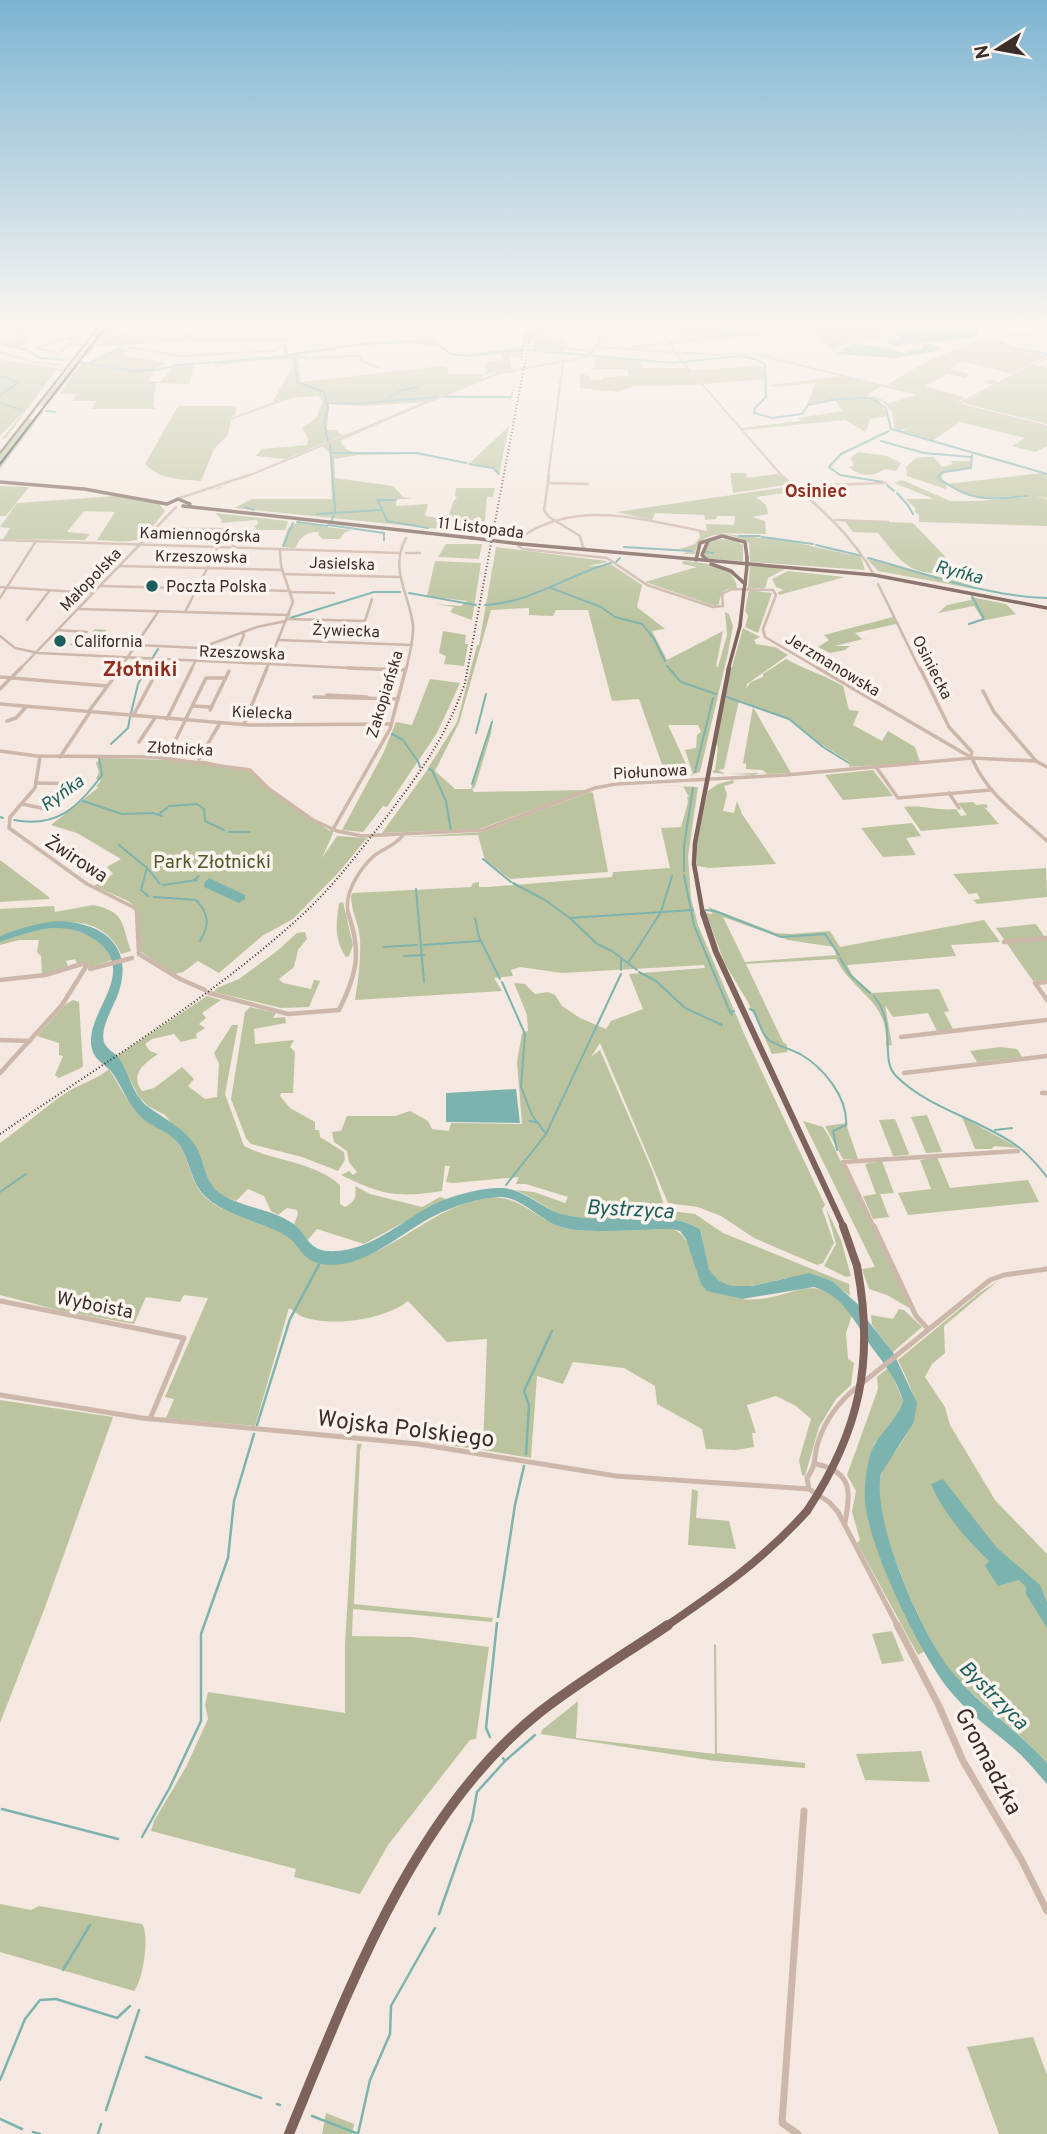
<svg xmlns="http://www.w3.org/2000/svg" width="1047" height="2134" font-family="Overpass,sans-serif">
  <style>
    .green { fill: #bcc49f; fill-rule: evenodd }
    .water { fill: #7db3af }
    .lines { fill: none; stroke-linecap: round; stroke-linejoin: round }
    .stream-far1 { stroke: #7db3af; stroke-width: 2 }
    .stream { stroke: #7db3af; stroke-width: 2.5 }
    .minor-far5 { stroke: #cdb7ab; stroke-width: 2 }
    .minor-far4 { stroke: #cdb7ab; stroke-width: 2.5 }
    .minor-far3 { stroke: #cdb7ab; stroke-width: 3.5 }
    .minor-far2 { stroke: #cdb7ab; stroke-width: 4.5 }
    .minor-far1 { stroke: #cdb7ab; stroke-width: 5 }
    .minor { stroke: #cdb7ab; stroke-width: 7 }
    .major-far5 { stroke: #7d635b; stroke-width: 2.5 }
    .major-far4 { stroke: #7d635b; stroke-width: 3.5 }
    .major-far3 { stroke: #7d635b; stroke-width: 4.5 }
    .major-far2 { stroke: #7d635b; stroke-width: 6 }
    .major-far1 { stroke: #7d635b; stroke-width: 8 }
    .major { stroke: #7d635b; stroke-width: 10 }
    .tram { stroke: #3b2e2a; stroke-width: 2 }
    .rail { stroke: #3b2e2a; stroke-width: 2; stroke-dasharray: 1 2.5; stroke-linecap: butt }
    .major-bridge-far1 { stroke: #7d635b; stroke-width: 3.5 }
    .major-bridge { stroke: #7d635b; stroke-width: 8 }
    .poi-dot { fill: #1d5f5c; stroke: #fbf3ed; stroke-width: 2.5 }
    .labels { text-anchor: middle; stroke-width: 7; stroke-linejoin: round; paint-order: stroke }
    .far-street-label { font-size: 16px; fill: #3b2e2a; stroke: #fbf3ed }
    .far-poi-label { font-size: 16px; fill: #3b2e2a; stroke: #fbf3ed; text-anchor: start }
    .far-neighbourhood-label { font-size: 18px; font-weight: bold; fill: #8e2e1f; stroke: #fbf3ed }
    .far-water-label { font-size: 18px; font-style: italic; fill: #1d5f5c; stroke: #fbf3ed }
    .street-label { font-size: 19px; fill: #3b2e2a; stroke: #fbf3ed }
    .park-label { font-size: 19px; fill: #4e5a2d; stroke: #fbf3ed }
    .far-district-label { font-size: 21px; font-weight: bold; fill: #8e2e1f; stroke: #fbf3ed }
    .water-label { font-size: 21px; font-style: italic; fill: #1d5f5c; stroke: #fbf3ed }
    .near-street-label { font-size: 23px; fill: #3b2e2a; stroke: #fbf3ed }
  </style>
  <rect width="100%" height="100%" fill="#f4e8e0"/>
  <g class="green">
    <path d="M0 324H68L47 334 30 332 24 337 32 340 19 348 0 345V338H21L0 333Z"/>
    <path d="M102 324H110L104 334 111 324H123L117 333 160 336 158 339 123 345 97 344 103 335 95 344 99 337 90 343Z"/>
    <path d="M525 324H530L522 361 519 357H510L511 367 516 368 484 375 478 381 516 369 517 372 502 373 447 395 509 397 516 382 511 400 507 397 438 398 340 441 346 449 353 452H415L466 463 414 454 359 455 334 459 335 478 393 486 403 497 412 499H396V506L428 504 425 516 445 519 440 529 234 508 252 499H332L330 453 322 446 220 488 207 491 225 486 424 402 364 406 329 404 327 430H337L338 433 344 435 285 459 256 456 262 449 307 445 308 438 302 428 316 418 323 401 318 396 292 398 231 420 228 435 214 449 201 481C180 479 160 480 145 464L178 406H236L235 415 228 419 231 418 273 402 294 363 290 359C264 360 239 360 215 367V362L288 355 285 352 287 345V354L360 343 433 338H437L436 343 451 353 460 355 521 347ZM412 342 437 346 454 356 499 353 503 360 486 362 485 374H449L446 366H442L301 382 298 359 311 357 292 354 361 344Z"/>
    <path d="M535 324H553L548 326 552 333 546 335 561 338 567 348 561 352 531 351 535 348 533 346Z"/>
    <path d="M652 324H714V332L717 335 757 331 747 324H796L786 330 687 340H681L685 337 669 332 663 334 665 331H659Z"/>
    <path d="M865 324H879L888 332C875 346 843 338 835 351L814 334 817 333 815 329Z"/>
    <path d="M987 337 1012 348 1047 356 1012 374 961 361 951 369 970 374 965 378 948 374 925 386 966 398 956 403 886 385 931 359Z"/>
    <path d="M88 345H90L84 353 90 346H94L78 362V367L47 406H39Z"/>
    <path d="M125 347 120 350 133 348 122 355 167 363 154 370 148 381 160 382 172 367 194 365 189 384 156 383 153 405 155 409H92L96 401H72L77 394H59L82 363 135 373 91 363 118 348Z"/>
    <path d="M591 355 642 361 643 369H688L702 385 635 386 618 392 580 388V374L589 376 591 380H602L604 377 629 376 627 369H594L596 363Z"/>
    <path d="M0 360 56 370 6 438 1 440 24 411 0 436Z"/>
    <path d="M1035 365 1047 367V424L963 403 995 385 985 383 990 379 1000 383Z"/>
    <path d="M763 366 765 379 703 384 691 370Z"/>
    <path d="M841 376 881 386 866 397 871 399 873 396 890 403 916 395 1047 427V446L1035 452 1012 446 1025 438 960 422 932 441 900 432 916 425 899 431 895 429 892 412 882 401 879 402 888 416 870 419 866 432 845 420 743 430 741 428 801 421 798 418 843 411 835 401 807 404 816 383 773 387 770 385Z"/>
    <path d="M40 410 44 411 0 468V454L35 411 30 419H34Z"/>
    <path d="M509 426 499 474 492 467 470 463Z"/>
    <path d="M858 452 887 456 901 463 896 471 885 469C873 477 859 477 849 467L854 466 851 458Z"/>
    <path d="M923 457H934L942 467 953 464 951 461H971L970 468 942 474V481L946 484 1041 473 1047 475V498L1034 497 1047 499V526L919 522V515L914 511 916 509 906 499H934L894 483 902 480 950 501H976L1030 497C993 492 983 510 947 484L946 489 907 476 906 467 915 459Z"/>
    <path d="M730 473H746L747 478 778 474 791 484 733 493Z"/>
    <path d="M0 486 29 487 6 516H0Z"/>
    <path d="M793 486 798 491 756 497 766 505 768 514 752 517 765 521 766 534 718 533 788 541 861 557 865 570 750 562 749 543C732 532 699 529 695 554H683L692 550 674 551 695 544 700 537 699 532 707 533 706 524 734 525 735 516H717L716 519 705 520 704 515 655 513 652 520 616 512Z"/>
    <path d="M456 488H495L493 497H487L484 533 448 527 446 523 454 500 457 498 455 496Z"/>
    <path d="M116 496 159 504 165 511C138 545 141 543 97 540L115 512 84 511 67 532 90 534 85 540 3 539 10 528 0 527 17 503Z"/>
    <path d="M215 513 287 521 288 522 285 530H257L254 526 258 524 257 520 221 523 222 520Z"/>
    <path d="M844 520 913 523 960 572C911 577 906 568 878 533L853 532Z"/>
    <path d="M297 523 350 530H351L344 533 340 539H323L318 535 319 532C307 531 300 537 295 548L282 547 288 528Z"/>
    <path d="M721 539 735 541 743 545V561L708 559 704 554 709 541Z"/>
    <path d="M446 544H482L479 559 438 557Z"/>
    <path d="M496 547 606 561 607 562 588 566 612 565 642 585 637 607 665 629 652 631 667 660 723 631 716 666 718 667 727 635 725 612 729 614 733 626 728 653 700 772 687 776 693 775 692 771 685 750 696 748 697 735 701 732 698 725H668L686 764 683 769 685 774 666 776 639 699 612 701 588 610H556L553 616 529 615V608L491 610 459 723 435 771 455 789H471L493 717 491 734 475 787 472 789 474 792 587 790 479 829 382 833 428 769 431 770 428 768 457 722 477 645H479Z"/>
    <path d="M867 559 944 578 963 577 975 589 878 571Z"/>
    <path d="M435 561 481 563 472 620 450 612 454 607 436 604 461 606 467 601 427 596Z"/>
    <path d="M683 561C703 563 724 564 738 579L717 567C726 572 736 575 737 588 724 589 721 591 719 604L715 606 645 582 697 567 682 564Z"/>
    <path d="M750 565 785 569 768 578 765 588H748Z"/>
    <path d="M788 571 845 577 779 595 778 592 784 590 776 587 772 579Z"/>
    <path d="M749 590 772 593 758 633 745 627 748 616 745 611Z"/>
    <path d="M971 597 1006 604 1016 614 986 620 982 618 974 606 938 613 947 605 971 600Z"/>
    <path d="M893 617 896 624 855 633 862 639 871 637 835 646H850L845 650 830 653 818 647 829 640 824 635Z"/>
    <path d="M743 628 760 637 754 640 756 644 775 647 788 655 747 684 746 688 751 682 763 677V674L786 659C805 670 825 675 843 686L849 710 859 711 853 725 882 741 888 731 915 747 920 762 849 767 850 762 819 743 791 720 739 700 724 769 718 770 726 774 759 773 754 775 714 773 712 771 715 770 718 748 716 743 726 688Z"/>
    <path d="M95 629 106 630 105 634 116 636 114 640 116 642 137 644 135 647 117 646 114 649 70 645 73 641 92 643 99 646 102 637 84 638 88 637Z"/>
    <path d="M443 631 466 635 465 644H468L464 666 444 664 446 656 439 653Z"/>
    <path d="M430 679 460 683 437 733 387 807 383 806 363 832 342 830 383 754 396 722 412 725Z"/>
    <path d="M753 707 791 773 767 774 762 770 746 769V764L743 763Z"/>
    <path d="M101 758 205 761 249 771 268 790 333 833 322 858 337 836 367 838 339 872 293 919 262 936 219 973 198 961 183 972 174 974 140 951C138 899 144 908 94 886L113 874 107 867 121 859 77 833 51 825 99 787H96L101 780 96 779 99 772 96 763Z"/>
    <path d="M873 770 893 796 843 800 825 775Z"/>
    <path d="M733 780 734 783 724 786 727 794 723 811 734 813 737 801 742 814 776 864 709 868 697 866V842L708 791 718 784Z"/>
    <path d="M657 785 698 787 688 857 691 898 698 925 745 1036 825 1205 822 1209 834 1243 823 1263 817 1265 754 1238 721 1216 698 1207 668 1203 600 1043 591 1057 600 1050 653 1172 663 1202 662 1210 695 1214 723 1233 849 1284 850 1296C833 1282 823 1278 801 1277 774 1275 728 1304 709 1271 702 1258 705 1243 700 1229 654 1204 607 1229 562 1215 545 1209 532 1195 514 1190L534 1192 565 1203 568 1197 526 1184H516L519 1177 453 1183 446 1182 450 1166H445L442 1191C397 1198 382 1195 341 1175L349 1171 353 1175 357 1172 349 1162 347 1151 334 1142 332 1132 341 1131 347 1116H395L410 1111 428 1121 432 1129 449 1131 451 1123 522 1124 517 1062 522 1033 528 1031 527 1015 514 983 525 984 535 994 548 992 555 995 562 1006 580 1018 606 1029 611 1021 643 1009 629 974 705 968 704 965 562 973 520 967 511 970 513 976 494 978 502 991 355 1000C358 981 361 959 360 939 359 924 351 911 351 896L353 893 471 887 473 883 479 882V887H488L612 877 613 872 670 868 661 828 681 827 688 802 687 797H689L683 786Z"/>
    <path d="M590 792 593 793 608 872 510 879 485 860 478 835 408 837 482 832Z"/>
    <path d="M973 802 976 805 986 804 988 807 985 808 999 824 921 831 904 807C925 805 936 811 956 809L961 816 967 815 958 803Z"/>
    <path d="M912 823 921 836 906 838 916 855 883 857 861 828Z"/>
    <path d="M0 860 49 897V899L0 902Z"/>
    <path d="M1046 868 1047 897 977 904 973 900 980 899 977 893 969 894 953 874Z"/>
    <path d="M343 902 353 945 349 956 346 957C334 939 336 924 339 903Z"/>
    <path d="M93 905C126 912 121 923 131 951L121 954C100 906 38 922 0 936V909L54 906 55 912Z"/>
    <path d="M708 907 776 933 791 934 830 931 840 947 984 920 1000 942 951 945 956 956 847 965 853 976 872 993 939 989 949 1011 944 1012 953 1029 937 1031 928 1013 893 1017 885 1005 892 1045 886 1046C889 1000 855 995 836 959L746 964 783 1042 787 1045V1052L772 1054 748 1002 725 964 706 913 713 914ZM723 917 788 940 834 947 836 955 745 962Z"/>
    <path d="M1036 924 1047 940V980L1033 981 996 928Z"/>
    <path d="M62 927C83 931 103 940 112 960L88 968 89 963 77 964 75 959 66 961 68 967 42 974 41 956 37 952 39 940H19L0 945V942L34 930Z"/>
    <path d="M305 932 307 939 298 950 294 967 279 979 283 983 311 989 314 980 320 981 309 1007 281 1008 214 992 217 988 239 979 277 951 297 933Z"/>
    <path d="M207 996 221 1000 202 1013 206 1018 199 1024 205 1028 196 1034 197 1038 181 1042 174 1034 152 1039 145 1044 150 1051 158 1054C145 1063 129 1074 142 1091L154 1088 182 1067 194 1079 188 1086 205 1099 217 1097 219 1064 214 1053 232 1025H238L225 1094 244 1146C275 1162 313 1161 340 1185V1204L345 1207C355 1202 357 1197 355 1186L370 1194 422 1207 440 1197 446 1199 364 1244 317 1229 307 1241 294 1224 298 1214 297 1210 287 1208 278 1215 271 1211 264 1196 248 1189 236 1201 222 1195 213 1187 205 1176 203 1164 165 1115 148 1106 139 1097 117 1056Z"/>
    <path d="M73 1000 79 1002 83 1067 59 1078 55 1075 63 1056 59 1055V1043L37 1036 66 1004Z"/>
    <path d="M250 1007 276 1013 273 1018 285 1017 286 1023 254 1029 255 1044 294 1040 290 1047 295 1052 293 1093H281L280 1096 290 1108 315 1122V1130H319L320 1137 344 1152 345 1160 338 1171 302 1157 251 1144 246 1138 231 1099 245 1012Z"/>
    <path d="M1000 1047 1017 1049 1022 1057 977 1062 970 1051Z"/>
    <path d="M109 1069C121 1087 128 1107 146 1121 155 1128 168 1132 176 1141 191 1158 189 1182 205 1197 226 1217 261 1220 286 1235 292 1239 295 1246 301 1250 309 1254 326 1262 335 1263 340 1263 346 1261 351 1260 402 1248 434 1205 489 1198 519 1194 535 1219 561 1227 586 1235 643 1229 672 1229 692 1235 695 1266 701 1284 714 1289 729 1297 742 1299 790 1305 813 1262 852 1315L846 1333 848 1359 854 1363 851 1385 836 1399 819 1427 805 1476 802 1475 799 1460 811 1419 796 1406 776 1396 747 1405 756 1433H752L754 1447 736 1450 706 1449 702 1429 657 1404 655 1386 624 1368 573 1362 563 1384 537 1376 531 1458 483 1450 487 1339 447 1342 408 1301C384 1320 332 1327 303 1317 298 1315 293 1310 289 1308L255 1426 166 1418 174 1399 165 1397 208 1298 184 1295 180 1302 146 1297 134 1324 62 1311 0 1295V1143C23 1127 43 1108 66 1093 81 1083 96 1080 109 1069Z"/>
    <path d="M927 1115 942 1152 926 1153 911 1117Z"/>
    <path d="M962 1117 1019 1148 995 1146 991 1149H975Z"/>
    <path d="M895 1119 909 1154 907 1155 893 1156 879 1120Z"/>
    <path d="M803 1121 823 1127 829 1137 911 1309 887 1295 869 1289 862 1269 875 1267Z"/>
    <path d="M848 1123 847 1127 858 1159H843L825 1126Z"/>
    <path d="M937 1157 950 1188 1028 1180 1039 1202 908 1215 898 1193 931 1189 920 1160Z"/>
    <path d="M882 1161 894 1193 880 1194 889 1217 873 1219 863 1196 876 1194 865 1164Z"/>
    <path d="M826 1208 841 1240 851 1276 846 1277 824 1266 836 1244Z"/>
    <path d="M999 1280 944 1326 945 1353 932 1364 925 1377 945 1407 950 1425 995 1500 1047 1554V1763C1018 1731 983 1706 954 1675 926 1643 872 1521 880 1479 882 1469 890 1459 896 1451 924 1409 918 1403 898 1360L978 1294Z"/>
    <path d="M899 1309 904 1310 922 1327 893 1352 872 1325 871 1315 893 1319Z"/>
    <path d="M889 1367 903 1401 892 1424 874 1444 870 1457 865 1502 869 1524 888 1574 925 1651 918 1655 857 1543 860 1540 852 1512 856 1491 847 1475 878 1389 877 1377Z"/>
    <path d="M0 1400 113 1417 44 1610 0 1723Z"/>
    <path d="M437 1429H458L476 1441 475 1449 421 1441 423 1435Z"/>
    <path d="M357 1444H362L360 1450 354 1604 493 1618 492 1622 353 1609 352 1636 412 1637 489 1647 476 1739 470 1740 388 1845 360 1894 294 1877 296 1869 151 1831 154 1821 186 1767 208 1719 205 1705 208 1692 345 1713V1644Z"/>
    <path d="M692 1489 698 1491 696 1518 729 1521 736 1549 688 1545Z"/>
    <path d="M892 1631 904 1661 882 1664 872 1634Z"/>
    <path d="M714 1644 716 1645 717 1753 805 1763V1768L715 1761 541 1734 542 1730 578 1701 576 1738 715 1754Z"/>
    <path d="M921 1751 930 1782 865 1780 856 1754Z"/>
    <path d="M0 1904 31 1910 39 1906 142 1924C150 1934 143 1982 134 1991L0 1952Z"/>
    <path d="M1033 2037 1047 2075V2134H999L967 2047Z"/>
    <path d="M326 2113 354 2124 352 2134H322Z"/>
  </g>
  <g class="water">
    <path d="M714 324H747L761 333 721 336 714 332Z"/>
    <path d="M892 324H971L977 329 979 337 894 346 887 344 889 340 903 339 895 333 896 329Z"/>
    <path d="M854 344 885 347 907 354V351L923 349 922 345 931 344 942 348 935 349 943 350 895 358 835 354 842 351 840 349Z"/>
    <path d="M209 878 245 895V899L239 903 204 887 205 882Z"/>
    <path d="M61 921C108 924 135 950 117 997 112 1009 100 1029 104 1042 106 1049 114 1052 118 1057 129 1072 132 1094 147 1106 164 1119 178 1124 193 1142 206 1159 202 1183 223 1195 244 1208 271 1209 292 1223 306 1232 307 1249 327 1251 374 1254 406 1214 446 1199 463 1193 485 1187 503 1188 528 1191 542 1210 565 1215 610 1226 658 1206 700 1229L709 1270 719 1281 731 1286H752L809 1273 832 1281 862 1308 864 1316 893 1352 917 1403 914 1422 881 1474C871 1520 923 1638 953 1673 981 1706 1018 1731 1047 1763V1784C1039 1775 1031 1765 1022 1756 999 1734 971 1717 951 1692 920 1655 870 1550 865 1503 864 1487 866 1470 870 1455 876 1435 895 1424 903 1401 897 1380 886 1366 873 1349 856 1325 845 1296 814 1287L742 1299 707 1291 701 1284 686 1239 680 1231 672 1229C643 1229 586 1235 561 1227 540 1221 522 1197 500 1197 478 1198 454 1206 434 1216 401 1232 356 1277 314 1262 300 1256 296 1240 283 1234 259 1221 227 1216 207 1198 190 1184 191 1160 178 1143 169 1132 154 1128 143 1119 127 1105 123 1087 111 1071 105 1065 96 1060 93 1052 79 1015 143 974 95 940 63 918 33 931 0 942V936C20 928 40 922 61 921Z"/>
    <path d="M516 1089 520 1123 446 1122V1093Z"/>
    <path d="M943 1479 997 1548 1040 1585 1047 1602V1628L1026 1594V1587L1019 1580 998 1586 985 1566 989 1561C967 1540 943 1513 931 1484Z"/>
  </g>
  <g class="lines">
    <g class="stream-far1">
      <path d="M186 338 195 329"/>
      <path d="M531 340 534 324"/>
      <path d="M525 341 530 324"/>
      <path d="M998 341 1014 348 1047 354"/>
      <path d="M0 344 27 350 40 358 65 360"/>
      <path d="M530 350 672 363 740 356 758 360 765 365 766 397 755 408 754 413 772 418 802 414 808 405 837 399 869 398"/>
      <path d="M87 355 93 347"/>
      <path d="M294 359 297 382 324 392 328 408 324 423 328 442"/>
      <path d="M80 362 132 371 155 370"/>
      <path d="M89 363 122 347"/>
      <path d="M157 370 179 365 277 357 362 344 417 342 440 346 451 354 466 356 523 350"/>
      <path d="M0 376 19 382 1 395"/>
      <path d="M55 394 77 365"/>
      <path d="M390 397 400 391 418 387"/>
      <path d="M443 397H511"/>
      <path d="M871 398 886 408 891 429 1047 474"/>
      <path d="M0 403 22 410"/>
      <path d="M327 403 353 404 437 397"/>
      <path d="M46 411 55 412"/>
      <path d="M881 441 924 453 971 457"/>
      <path d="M330 443 335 510"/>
      <path d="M331 453H417L466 463"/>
      <path d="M972 455 971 468 943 472 937 477C970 502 987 500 1027 496"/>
      <path d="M469 464 493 468 499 474"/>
      <path d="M0 467 41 411"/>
      <path d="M883 482 840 475 829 467 841 454 889 431"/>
      <path d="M887 485 894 491"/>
      <path d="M897 493 906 503"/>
      <path d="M907 504 913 514"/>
      <path d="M245 507 254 510"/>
      <path d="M382 509 377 500H396"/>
      <path d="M383 512 387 521 428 528"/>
      <path d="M317 514 382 510"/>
      <path d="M332 520 335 511"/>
      <path d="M297 522 327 526"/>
      <path d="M328 525 384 533V540"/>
      <path d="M739 536H760"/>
      <path d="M762 537 813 544"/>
      <path d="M816 545 862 556"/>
      <path d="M283 546 293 523"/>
      <path d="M624 547 691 551"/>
      <path d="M706 552 713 553"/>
      <path d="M868 558C928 574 984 596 1047 598"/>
      <path d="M616 562 620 558"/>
      <path d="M551 588 601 607 615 617 642 624 654 639 665 661"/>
      <path d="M409 593 476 605"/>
      <path d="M485 605C531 603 567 575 611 563"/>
      <path d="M290 618 374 592H400"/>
      <path d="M969 624 984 619 972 596"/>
      <path d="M153 657 158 649"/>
      <path d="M667 666 681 682 716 694"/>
      <path d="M727 697 789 719 823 747 849 763"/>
      <path d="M131 713 138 684 150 662"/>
      <path d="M476 733 486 694"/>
      <path d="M392 734 403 740 417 760"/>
      <path d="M111 744 128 728 130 717"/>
      <path d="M418 761 420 767"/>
      <path d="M429 769 432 770 446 801 451 831"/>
      <path d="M695 772 713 698"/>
      <path d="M472 784 492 722"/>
      <path d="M83 801 122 814 153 813 162 816"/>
      <path d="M169 806 197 804 204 809 205 821 224 830"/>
      <path d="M160 813 167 808"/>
      <path d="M0 817 3 818"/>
      <path d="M14 820C56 828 78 808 102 775L99 758"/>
      <path d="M229 832H250"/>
      <path d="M119 845 147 868 141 890 148 896"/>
      <path d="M483 859 511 882"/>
      <path d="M148 869 160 884"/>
      <path d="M684 871V846L693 788"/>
      <path d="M684 875 694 925 730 1012"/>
      <path d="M194 880 199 876"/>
      <path d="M513 883 545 900 570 918 693 910"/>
      <path d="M163 885 197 880"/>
      <path d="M416 889 424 982"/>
      <path d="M154 897 196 900C209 913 210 925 200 941"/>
      <path d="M705 910 715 911 781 937 825 934 839 955"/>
      <path d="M475 918 479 937 500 979"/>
      <path d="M570 918 597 944 612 951 637 970"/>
      <path d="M423 945 480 941"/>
      <path d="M384 947 417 945"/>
      <path d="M404 956 424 955"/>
      <path d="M840 958 850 975 870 993"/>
      <path d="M621 960V970"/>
      <path d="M628 963 661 912 672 876"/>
      <path d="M639 972 656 981 685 1008 722 1025"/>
      <path d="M502 982 525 1034 521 1087 532 1115 546 1134"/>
      <path d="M874 996C898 1026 879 1059 896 1076 929 1109 980 1119 1017 1146 1029 1154 1038 1166 1047 1177"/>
      <path d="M750 1009 754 1011C758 1019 762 1035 769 1040 778 1046 790 1049 800 1054 823 1067 848 1097 846 1125L833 1131 837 1150"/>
      <path d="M732 1015 730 1012 734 1011"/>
      <path d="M529 1121 536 1122"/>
      <path d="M995 1130 1012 1128"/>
      <path d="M506 1185 546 1134 621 974"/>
      <path d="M0 1192 26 1174"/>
    </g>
    <g class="stream">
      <path d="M257 1425 290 1319 321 1261"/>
      <path d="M526 1454 529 1405 524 1391 552 1331"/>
      <path d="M498 1617 515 1505 524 1466"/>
      <path d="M490 1737 486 1728 497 1623"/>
      <path d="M505 1761 535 1735"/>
      <path d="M2 1809 118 1839"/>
      <path d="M142 1837 170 1787 201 1721V1634L228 1558 234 1501 254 1434"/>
      <path d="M439 1914 472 1820 477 1792 505 1761 503 1758"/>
      <path d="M63 1970 90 1925"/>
      <path d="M146 2057 261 2098"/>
      <path d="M0 2080 25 2019 40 2000 56 1999 117 2018 130 2006"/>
      <path d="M277 2104 280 2105"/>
      <path d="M106 2110 139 2010"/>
      <path d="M312 2116 356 2133"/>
      <path d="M0 2119 22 2129"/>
      <path d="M33 2132 40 2134"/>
      <path d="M98 2134 101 2124"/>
      <path d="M358 2134 370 2080 390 2034 391 2006 435 1928"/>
    </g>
    <g class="minor-far5">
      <path d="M650 324 669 341 675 353 783 477"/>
      <path d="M168 327H208"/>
      <path d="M121 328H167"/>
      <path d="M997 337 1047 332"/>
      <path d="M600 340 617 335 611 324"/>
      <path d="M68 344 123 345 182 339 287 340"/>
      <path d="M286 345 284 353 299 358 359 356 362 361 379 368"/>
      <path d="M566 345 568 349 594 351"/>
      <path d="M37 347 73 337"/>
      <path d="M128 347 180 356 275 351 279 346 285 345 291 332"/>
      <path d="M597 347 715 355 754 354 1047 426"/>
      <path d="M631 347 860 324"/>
      <path d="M36 348 60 354 84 324"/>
      <path d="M0 352 33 362 61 365"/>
      <path d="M0 360 61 370"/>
      <path d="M644 369H688"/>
      <path d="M958 404 1047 358"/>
      <path d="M245 477 499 373 587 357 600 341 595 324"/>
      <path d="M548 477 563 362"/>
    </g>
    <g class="minor-far4">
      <path d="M549 475 544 510 549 517 580 536 583 547 588 550"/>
      <path d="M781 475C817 505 851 533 874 575"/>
      <path d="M548 483 588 484"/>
      <path d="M796 486 886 483"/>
      <path d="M177 499 249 475"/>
      <path d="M835 520 888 522"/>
      <path d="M156 529H223L234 547"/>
      <path d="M706 532C644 520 576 498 520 538L518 546 523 549 607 558 647 585 713 607 723 606 722 594 732 589 773 590 776 595 763 629 765 637 821 670"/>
      <path d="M0 540 399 553"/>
      <path d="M406 553H420"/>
      <path d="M120 566 282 570"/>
      <path d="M283 574 399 577"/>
      <path d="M878 584 920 670"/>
      <path d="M101 586 290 591"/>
      <path d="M0 587 93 593"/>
      <path d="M291 592 334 593"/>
      <path d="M0 598 36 541"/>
      <path d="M78 609 289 615"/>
      <path d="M185 612 218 547"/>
      <path d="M287 619 365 621 372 599"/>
      <path d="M27 620 50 590"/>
      <path d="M57 630 87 632"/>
      <path d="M0 636 15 648 38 653 392 670"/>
      <path d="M279 640 412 645"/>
      <path d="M138 645 200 648 257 627 286 621"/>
      <path d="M238 649 244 635 242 633"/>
      <path d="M19 670 176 507"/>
      <path d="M119 670 158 612"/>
      <path d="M191 670 195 662"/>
      <path d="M266 670 293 602 281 566 280 549"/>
      <path d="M406 670C409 656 414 639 413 625 409 593 389 569 406 538"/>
    </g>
    <g class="minor-far3">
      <path d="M348 668 405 670"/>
      <path d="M818 668 972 758"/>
      <path d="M920 668 949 727 972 752 971 755"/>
      <path d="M0 677 107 686"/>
      <path d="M0 689 21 668"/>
      <path d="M983 691 994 712 1036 761"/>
      <path d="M327 695 367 697"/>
      <path d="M314 697 398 699"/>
      <path d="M0 704 249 725 391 724"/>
      <path d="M193 706 212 707"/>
      <path d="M210 710 229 671"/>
      <path d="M89 711 121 668"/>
      <path d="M133 716 155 675"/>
      <path d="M167 719 192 668"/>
      <path d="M7 721 16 718 26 707"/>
      <path d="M244 724 267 668"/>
      <path d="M139 742 155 718"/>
      <path d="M173 745 206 678H225"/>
      <path d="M0 751 37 756 155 757 250 770 269 789 313 820 337 831 362 836 483 830 595 788 616 784 786 775 972 758 1036 761 1047 767"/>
      <path d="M40 757 35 788 10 817 9 828 87 884 135 908 138 915"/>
      <path d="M60 757 90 712"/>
      <path d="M972 758C987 795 1019 815 1047 841"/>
      <path d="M199 759 220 723"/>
      <path d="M876 767 898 798 990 790"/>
      <path d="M36 783 81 784"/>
      <path d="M949 793 959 808"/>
      <path d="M22 804 46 809"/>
      <path d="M332 831 390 729 406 668"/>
      <path d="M349 915C342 895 360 868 375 855 385 848 396 845 403 835"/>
    </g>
    <g class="minor-far2">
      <path d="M137 913 139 954 180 979 205 990"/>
      <path d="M1004 942 1047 938"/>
      <path d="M90 969 132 958"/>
      <path d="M0 980 45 975 82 964 87 965 62 1005 0 1073"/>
      <path d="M1047 982 1035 983 1047 1000"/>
      <path d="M209 993 288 1014 339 1010C357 974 362 952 348 913"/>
      <path d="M901 1037 1047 1020"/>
      <path d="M0 1040 30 1041"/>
      <path d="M904 1073 1047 1056"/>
      <path d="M1042 1093H1047"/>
      <path d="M874 1228 843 1162 1018 1151"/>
    </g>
    <g class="minor-far1">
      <path d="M874 1226 916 1316 928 1329"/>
      <path d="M0 1301 184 1338 150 1419"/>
      <path d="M0 1395 142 1418 418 1444 616 1476 809 1489"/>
      <path d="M816 1464C854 1472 850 1493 845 1523"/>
      <path d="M809 1489 829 1502 838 1512 898 1627"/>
      <path d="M809 1489 807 1478C817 1463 813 1462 817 1446 823 1424 834 1408 850 1393L990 1280 1004 1275 1047 1269"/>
    </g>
    <g class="minor">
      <path d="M897 1625 939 1706 963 1761 1021 1859 1047 1911"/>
      <path d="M798 2134 782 2123 804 1811"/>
    </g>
    <path class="major-far5" d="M0 453 101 324"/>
    <g class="major-far4">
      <path d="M0 482 84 489 167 504"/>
      <path d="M167 504 178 499 190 504"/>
      <path d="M183 506 472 538"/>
      <path d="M521 544 874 575 1047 608"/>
      <path d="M696 560 700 543 722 536 745 542 747 558"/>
      <path d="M707 560 702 555 708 541"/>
      <path d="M711 564 731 571 745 584"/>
      <path d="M745 584 747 565"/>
      <path d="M728 670 740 626 744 590"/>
    </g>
    <path class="major-far3" d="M703 915 694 864 695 843 729 668"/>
    <path class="major-far2" d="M703 913 716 952 844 1228"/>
    <g class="major-far1">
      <path d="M843 1226 857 1266"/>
      <path d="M665 1627C719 1590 763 1560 807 1511"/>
    </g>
    <path class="major" d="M289 2134C348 1991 414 1811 540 1712 580 1681 625 1654 668 1625"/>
    <path class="tram" d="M0 464 108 324"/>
    <path class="rail" d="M0 1134C102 1064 210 999 301 916 335 885 363 847 391 811 424 767 446 736 465 683L532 324"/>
    <g class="major-bridge-far1">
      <path d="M472 538 521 544"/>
      <path d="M747 558V565"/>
      <path d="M744 590 745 584"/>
    </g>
    <path class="major-bridge" d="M807 1511C860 1431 875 1360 857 1266"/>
  </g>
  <linearGradient id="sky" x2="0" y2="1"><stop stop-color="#7db4d1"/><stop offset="0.52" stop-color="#faf5f1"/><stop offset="1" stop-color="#faf5f1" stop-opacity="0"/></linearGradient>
  <rect width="1047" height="623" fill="url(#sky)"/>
  <g class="poi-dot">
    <circle cx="152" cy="586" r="7"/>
    <circle cx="60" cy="641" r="7"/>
  </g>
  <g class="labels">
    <g class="far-street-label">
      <text transform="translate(481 527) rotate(7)" y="6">11 Listopada</text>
      <text transform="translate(200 534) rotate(2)" y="6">Kamiennogórska</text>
      <text transform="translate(201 556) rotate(1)" y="6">Krzeszowska</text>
      <text transform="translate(342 563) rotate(2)" y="6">Jasielska</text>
      <text transform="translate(90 579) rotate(-46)" y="6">Małopolska</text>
      <text transform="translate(346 630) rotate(2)" y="6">Żywiecka</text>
      <text transform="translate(242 652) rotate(2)" y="6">Rzeszowska</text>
      <text transform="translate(833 664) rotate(31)" y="6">Jerzmanowska</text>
      <text transform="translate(933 667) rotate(63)" y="6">Osiniecka</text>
      <text transform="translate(384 694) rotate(-73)" y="6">Zakopiańska</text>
      <text transform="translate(262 712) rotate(2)" y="6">Kielecka</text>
      <text transform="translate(180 748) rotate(3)" y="6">Złotnicka</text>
      <text transform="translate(650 771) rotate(-3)" y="6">Piołunowa</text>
    </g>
    <g class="far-poi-label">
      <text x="166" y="592">Poczta Polska</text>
      <text x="74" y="647">California</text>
    </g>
    <g class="far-neighbourhood-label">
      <text x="816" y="497">Osiniec</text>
    </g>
    <g class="far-water-label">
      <text transform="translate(959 572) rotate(15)" y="6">Ryńka</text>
      <text transform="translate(62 793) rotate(-36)" y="6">Ryńka</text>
    </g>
    <g class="street-label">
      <text transform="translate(77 858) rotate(33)" y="7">Żwirowa</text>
      <text transform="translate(95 1304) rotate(11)" y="7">Wyboista</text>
    </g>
    <g class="park-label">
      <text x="212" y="868">Park Złotnicki</text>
    </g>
    <g class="far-district-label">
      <text x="140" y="676">Złotniki</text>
    </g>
    <g class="water-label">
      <text transform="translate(630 1209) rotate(3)" y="7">Bystrzyca</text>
      <text transform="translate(994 1695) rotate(45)" y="7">Bystrzyca</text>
    </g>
    <g class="near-street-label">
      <text transform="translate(406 1428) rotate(7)" y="8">Wojska Polskiego</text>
      <text transform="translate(989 1761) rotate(62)" y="8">Gromadzka</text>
    </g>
  </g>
  <g transform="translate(998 49) rotate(259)" stroke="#fbf3ed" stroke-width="5" paint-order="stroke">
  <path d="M0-5L12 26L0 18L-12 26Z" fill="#3b2e2a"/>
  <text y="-10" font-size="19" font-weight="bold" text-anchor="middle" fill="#3b2e2a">N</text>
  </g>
</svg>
